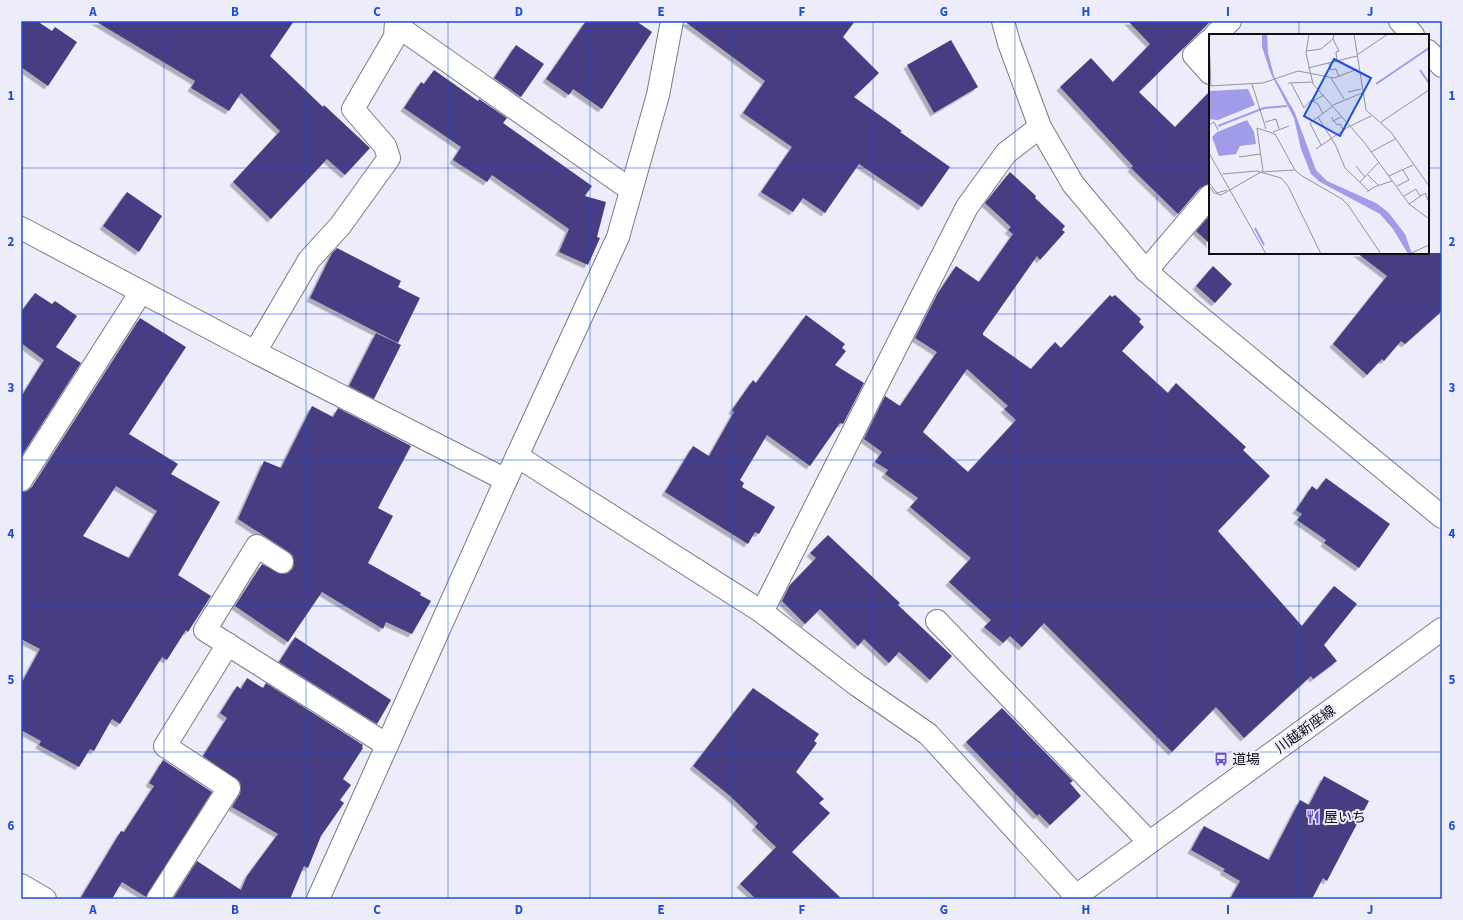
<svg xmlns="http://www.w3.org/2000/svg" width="1463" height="920" font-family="'Source Sans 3','Noto Sans JP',sans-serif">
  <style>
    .building { fill: #463e82; fill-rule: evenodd; filter: url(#shadow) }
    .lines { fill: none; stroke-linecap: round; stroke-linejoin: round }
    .minor-casing { stroke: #7b7b87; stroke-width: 24 }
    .major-casing { stroke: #7b7b87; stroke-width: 24 }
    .minor { stroke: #fff; stroke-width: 22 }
    .major { stroke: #fff; stroke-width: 22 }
    .grid { fill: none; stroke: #1d4ed8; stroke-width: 1; stroke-opacity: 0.55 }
    .labels { text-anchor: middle; stroke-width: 4; stroke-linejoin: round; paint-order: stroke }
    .street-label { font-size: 14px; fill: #0d0d12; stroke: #ececfa }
    .poi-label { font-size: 14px; fill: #0d0d12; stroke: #ececfa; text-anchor: start }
    .inset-river { fill: none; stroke: #a09ce8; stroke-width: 2 }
    .inset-road { fill: none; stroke: #93939d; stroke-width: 1 }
    .view { fill: #1d4ed8; fill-opacity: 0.15; stroke: #1d4ed8; stroke-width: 2 }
    .inset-edge { fill: none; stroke: #0d0d12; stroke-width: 2 }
    .neatline { fill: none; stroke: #1d4ed8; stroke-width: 1.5 }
    .grid-label { font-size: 13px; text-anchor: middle; font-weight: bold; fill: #1d4ed8 }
  </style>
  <defs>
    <filter id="shadow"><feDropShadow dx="-3.5" dy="3.5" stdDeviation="0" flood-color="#0004"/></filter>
  </defs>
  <rect width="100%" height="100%" fill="#ececfa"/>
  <g class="building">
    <path d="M21 21H37L52 31 55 27 77 42 48 86 21 67Z"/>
    <path d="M95 21H294L270 56 323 107 324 105 370 148 345 175 327 159 271 219 233 182 280 131 241 93 229 111 191 88 195 81Z"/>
    <path d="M586 21H636L652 32 602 109 573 89 569 95 546 79Z"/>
    <path d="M684 21H855L843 37 879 73 854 97 902 131 900 132 950 167 922 207 859 164 825 213 803 198 793 212 761 192 792 147 743 113 765 81Z"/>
    <path d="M1128 21H1211L1139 92 1175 127 1210 91V184L1200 188 1178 214 1131 168 1133 166 1060 87 1091 58 1113 82 1150 44Z"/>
    <path d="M951 40 978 87 934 113 907 65Z"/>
    <path d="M516 45 544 64 521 97 494 78Z"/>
    <path d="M434 70 478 101 479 99 507 118 503 123 592 186 585 196 606 202 597 237 600 238 588 265 559 252 569 229 492 175 487 182 453 160 461 147 404 108 421 82 424 84Z"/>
    <path d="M1010 172 1036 196 1035 198 1065 226 1062 230 1065 232 1040 260 1037 256 983 333V335L1031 369 1055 342 1061 348 1110 295 1112 297 1115 295 1141 319 1139 322 1144 327 1122 351 1168 393 1176 383 1246 447 1243 450 1270 476 1218 531 1302 626 1334 586 1357 604 1324 645 1337 661 1313 679 1311 676 1244 738 1216 707 1172 752 1044 623 1022 647 1010 636 1003 643 984 627 991 620 949 582 971 558 910 507 918 498 885 474 888 470 875 462 882 452 864 439 885 396 900 406 937 352 915 338 938 293 956 266 979 282 1013 234 1008 230 1011 227 985 203ZM967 369 1008 406 1004 409 1016 420 968 472 923 432Z"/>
    <path d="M127 192 162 216 139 252 103 226Z"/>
    <path d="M1210 215V244L1196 231Z"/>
    <path d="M337 248 401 281 398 287 420 298 398 343 310 298 332 253Z"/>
    <path d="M1357 253H1442V311L1405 344 1401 341 1384 361 1382 359 1367 375 1333 344 1387 276Z"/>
    <path d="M1213 266 1232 284 1215 303 1196 286Z"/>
    <path d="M35 293 52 304 55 301 77 316 56 347 81 363 21 457V397L44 360 21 343V312Z"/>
    <path d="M806 315 845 344 842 348 846 351 835 365 864 383 843 424 840 423 810 466 767 435 740 480 744 483 742 487 775 507 759 534 755 532 748 544 665 492 693 446 709 456 734 412 732 410 753 380 756 383Z"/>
    <path d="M140 318 186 347 129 434 178 464 171 474 220 502 178 575 211 596 188 632 186 630 167 660 162 657 120 724 112 719 94 751 90 749 79 767 39 745 41 741 21 730V684L40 649 21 639V492L27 491 32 487ZM116 486 157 511 129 558 83 536Z"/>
    <path d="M376 333 401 345 374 399 349 386Z"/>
    <path d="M312 406 333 417 338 408 411 446 378 508 393 516 368 563 421 593 420 595 431 601 412 634 386 622 383 629 322 592 288 642 235 606 262 564 281 574 288 573 293 568 294 562 293 556 289 552 238 519 264 461 281 468Z"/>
    <path d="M1326 478 1390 524 1359 568 1324 543 1326 540 1297 520 1302 514 1296 510 1312 486 1317 490Z"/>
    <path d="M828 535 900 603 898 605 952 656 930 680 899 652 889 663 864 639 858 646 820 609 805 624 782 601 790 585 816 558 810 553Z"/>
    <path d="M295 637 391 700 377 724 279 662Z"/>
    <path d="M247 678 263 688 266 683 363 745 362 747 363 748 343 779 351 785 340 800 344 803 321 836 308 868 304 866 290 899H173L197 861 241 890 247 876 278 834 232 807 240 794 241 788 240 782 203 756 227 718 220 713 237 686 241 689Z"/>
    <path d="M753 688 819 734 814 741 817 743 796 772 824 799 819 803 830 813 792 852 842 899H756L740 884 776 847 755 827 758 823 729 795 693 766Z"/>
    <path d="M1002 708 1073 781 1070 783 1081 796 1050 825 1039 814 1037 816 966 742Z"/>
    <path d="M163 760 212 792 146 897 122 882 112 899H80L121 831 124 832 154 786 149 783Z"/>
    <path d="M1324 776 1369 801 1327 881 1323 878 1312 899H1230L1240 881 1223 871 1225 869 1191 850 1204 826 1269 860 1300 800 1309 805Z"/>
  </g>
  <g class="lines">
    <g class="minor-casing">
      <g id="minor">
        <path d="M1003 21 1009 43 1040 127 1073 184 1146 271 1189 308 1442 517"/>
        <path d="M1400 21 1413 35"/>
        <path d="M396 25 631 190"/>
        <path d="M1215 35 1230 21"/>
        <path d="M1210 40 1194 55 1210 73"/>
        <path d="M1428 51 1442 66"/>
        <path d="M21 228 255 352 506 480"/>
        <path d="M1146 271 1210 196"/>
        <path d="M255 352 309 260 340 226 389 158 385 146 353 109 395 37 396 21"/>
        <path d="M517 456 762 612 857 685 928 734 1076 896"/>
        <path d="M21 480 141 292"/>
        <path d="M282 562 257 546 205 630 387 745"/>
        <path d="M762 612 967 207 1006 153 1040 127"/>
        <path d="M937 621 1149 842"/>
        <path d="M21 885 45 899"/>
        <path d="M158 899 229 788 165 746 228 644"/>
        <path d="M318 899 506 480 618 237 658 95 672 21"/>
      </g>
    </g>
    <g class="major-casing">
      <path id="major" d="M1072 899 1442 629"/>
    </g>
    <use href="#minor" class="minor"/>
    <use href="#major" class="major"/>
  </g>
  <path class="grid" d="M164 21V899M306 21V899M448 21V899M590 21V899M732 21V899M873 21V899M1015 21V899M1157 21V899M1299 21V35M21 168H1210M1428 168H1442M1299 253V899M21 314H1442M21 460H1442M21 606H1442M21 752H1442"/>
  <defs>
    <g id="bus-bare" transform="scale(1.08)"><path d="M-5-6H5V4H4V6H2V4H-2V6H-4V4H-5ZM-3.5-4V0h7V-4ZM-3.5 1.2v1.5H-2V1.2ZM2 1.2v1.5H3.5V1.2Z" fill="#6652cb" stroke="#ececfa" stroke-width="2.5" paint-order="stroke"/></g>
    <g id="restaurant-bare" transform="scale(1.08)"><path d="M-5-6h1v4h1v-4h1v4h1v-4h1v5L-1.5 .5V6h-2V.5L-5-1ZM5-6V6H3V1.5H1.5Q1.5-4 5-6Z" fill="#6652cb" stroke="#ececfa" stroke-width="2.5" paint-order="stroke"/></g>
  </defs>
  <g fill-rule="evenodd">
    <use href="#bus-bare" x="1221" y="759"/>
    <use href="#restaurant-bare" x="1313" y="817"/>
  </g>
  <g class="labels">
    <g class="street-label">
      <text transform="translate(1305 729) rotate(-36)" y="5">川越新座線</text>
    </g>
    <g class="poi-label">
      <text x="1232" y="764">道場</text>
      <text x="1324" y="822">屋いち</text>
    </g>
  </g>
  <g transform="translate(1209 34)">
    <rect width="220" height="220" fill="#ececfa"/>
    <path d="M53 0H58L59 19 65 42 86 79 107 136 118 147 167 169 179 178 196 200 203 220H199L184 195 171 180 111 148 102 140 92 115 85 84 62 40 53 13ZM39 55 46 71 9 86 0 85V57ZM38 86 45 98 47 110 31 112 27 120 10 122 3 103 8 98Z" fill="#a09ce8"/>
    <path class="inset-river" d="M211 36 220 49M167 50 220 14M9 92 55 74 78 72M46 194 55 211"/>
    <path class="inset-road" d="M100 0 97 19 104 50 155 108 200 170 220 185M145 0 157 76 182 98 220 152M0 5 2 52M124 5 130 17 127 18 128 27M97 17 112 15 124 5 125 0M148 21 179 0M120 29 122 36 127 35 130 43M99 34 148 22M122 44 135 65M79 49 103 48M82 49 95 74 102 66 109 70 114 80M43 50 57 95M0 52 54 49 89 37 125 44 149 35M139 58 152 55M104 67 115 61M124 71 153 59M109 83 127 112 136 134 160 157M123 83 124 87 132 83M125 87 128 91 131 90 135 97M56 88 67 85 70 95M172 88 220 56M0 91 5 88 9 96M64 98 80 92M112 111 101 89 124 72M107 115 139 93 162 82M162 118 186 105M0 119 57 220M30 123 51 120M147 132 156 143M54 137 48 94 66 100 86 136 93 142 133 165 139 171 172 220M14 140 48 137 72 144 79 152 112 220M159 141 169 151M180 142 204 131M151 148 170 128M0 149 8 159 18 156M0 152 5 159 12 161 52 138 85 136M188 152 200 146 194 136M158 158 165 153 183 147M195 162 207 155 211 162M200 170 216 159 219 166M200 220 220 211"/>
    <path class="view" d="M125 25 162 44 131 102 95 82Z"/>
    <rect width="220" height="220" class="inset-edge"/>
  </g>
  <rect width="1463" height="920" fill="none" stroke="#ececfa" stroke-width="44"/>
  <rect x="22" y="22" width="1419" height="876" class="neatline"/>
  <g class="grid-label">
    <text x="93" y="16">A</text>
    <text x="235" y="16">B</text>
    <text x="377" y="16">C</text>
    <text x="519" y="16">D</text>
    <text x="661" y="16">E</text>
    <text x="802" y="16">F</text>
    <text x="944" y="16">G</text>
    <text x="1086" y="16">H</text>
    <text x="1228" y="16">I</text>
    <text x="1370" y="16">J</text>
    <text x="11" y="100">1</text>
    <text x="1452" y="100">1</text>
    <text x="11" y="246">2</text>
    <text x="1452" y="246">2</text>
    <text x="11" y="392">3</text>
    <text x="1452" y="392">3</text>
    <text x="11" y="538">4</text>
    <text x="1452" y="538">4</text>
    <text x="11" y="684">5</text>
    <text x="1452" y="684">5</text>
    <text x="11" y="830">6</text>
    <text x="1452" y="830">6</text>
    <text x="93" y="914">A</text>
    <text x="235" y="914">B</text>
    <text x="377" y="914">C</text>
    <text x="519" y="914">D</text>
    <text x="661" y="914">E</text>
    <text x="802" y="914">F</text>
    <text x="944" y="914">G</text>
    <text x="1086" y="914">H</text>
    <text x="1228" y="914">I</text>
    <text x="1370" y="914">J</text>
  </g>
</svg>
